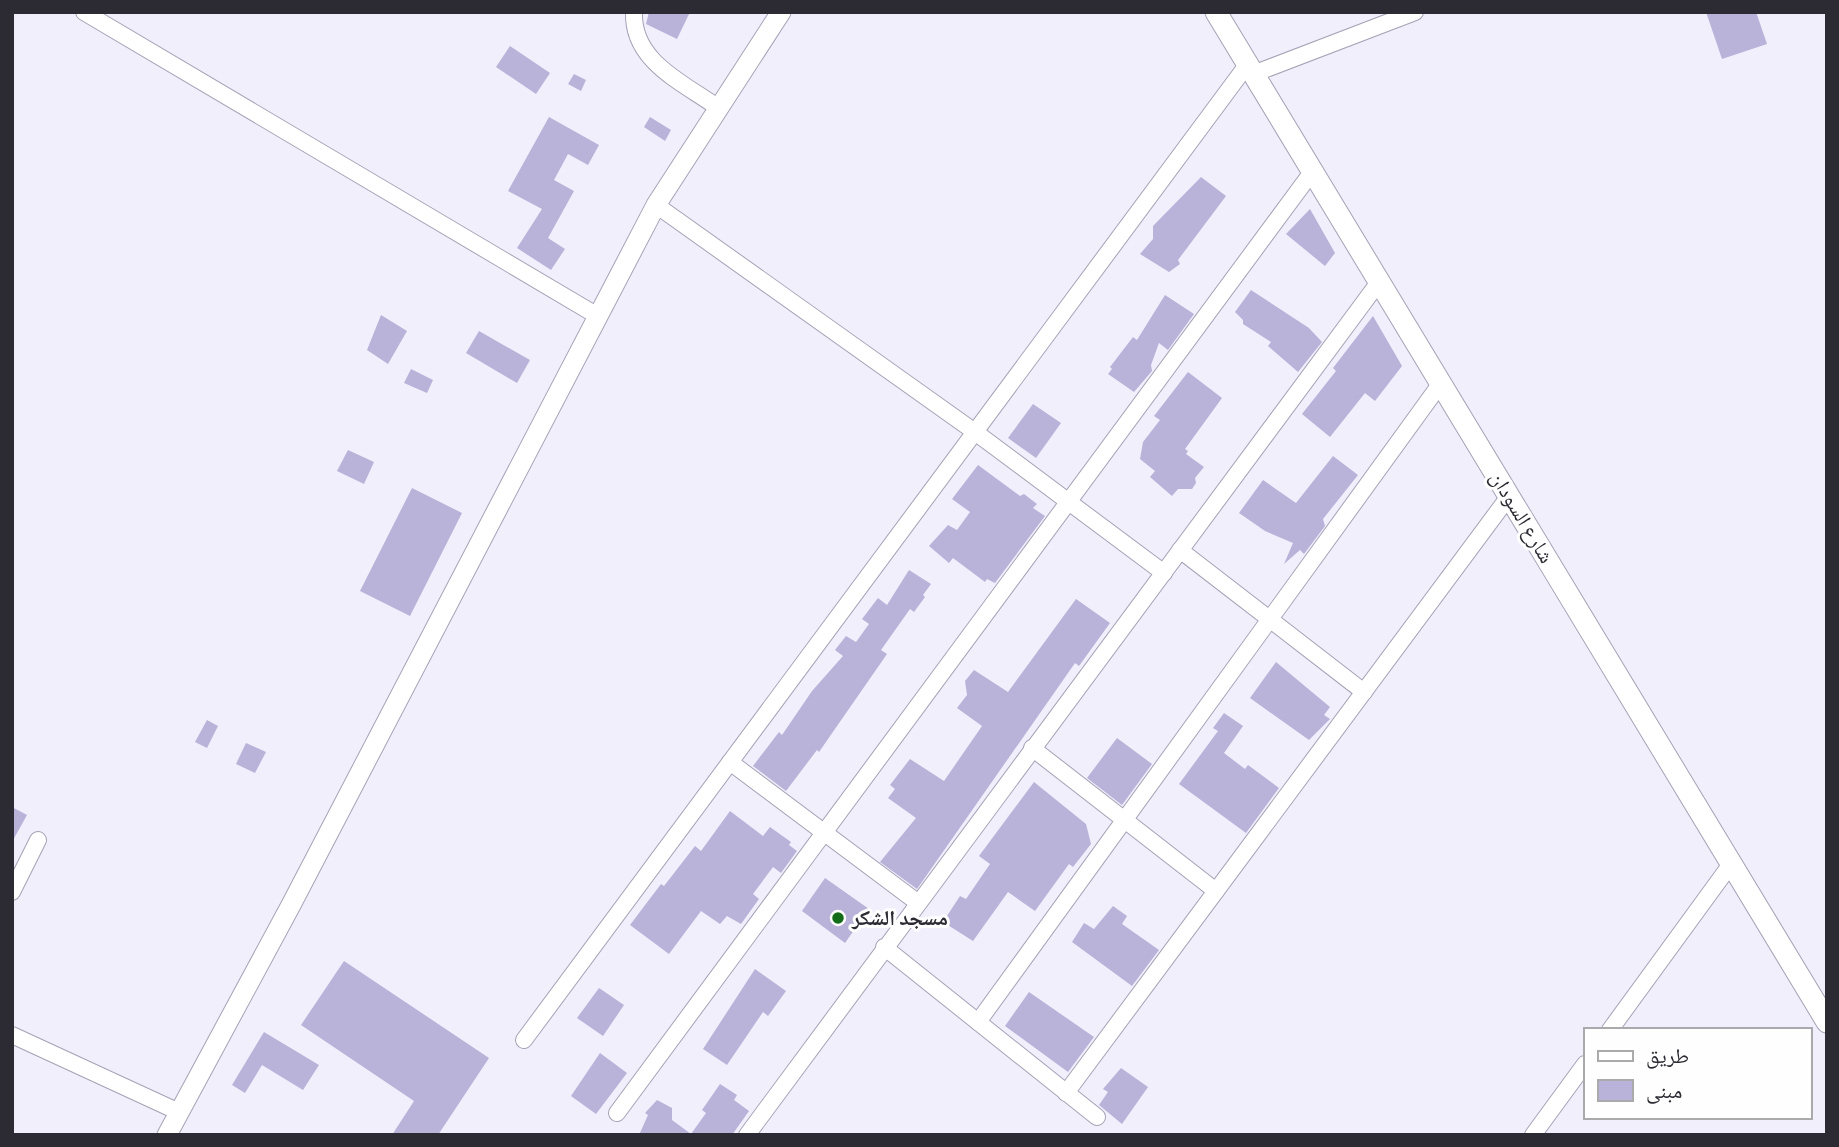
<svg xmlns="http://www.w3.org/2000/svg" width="1839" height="1147" font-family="'Crimson Pro','Noto Naskh Arabic',serif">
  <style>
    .building { fill: #b9b2d9 }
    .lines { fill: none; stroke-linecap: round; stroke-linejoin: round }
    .minor-casing { stroke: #a5a2b6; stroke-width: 18 }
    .tertiary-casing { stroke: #a5a2b6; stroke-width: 21 }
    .secondary-casing { stroke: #a5a2b6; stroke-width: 23 }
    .minor { stroke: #fff; stroke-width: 16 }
    .tertiary { stroke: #fff; stroke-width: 19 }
    .secondary { stroke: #fff; stroke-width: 21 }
    .poi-dot { fill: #136d18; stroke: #fefefe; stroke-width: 2.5 }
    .labels { text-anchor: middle; stroke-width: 6; stroke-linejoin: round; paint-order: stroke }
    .street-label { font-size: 21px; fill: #2c2a32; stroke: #fefefe }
    .poi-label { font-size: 21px; font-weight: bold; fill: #2c2a32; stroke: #fefefe; text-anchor: start }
  </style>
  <rect width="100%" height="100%" fill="#f1effc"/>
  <g class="building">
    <path d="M649 12H690L677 39 646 24Z"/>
    <path d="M1706 12H1756L1767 44 1722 59Z"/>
    <path d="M510 46 550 73 536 94 496 67Z"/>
    <path d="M574 74 586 80 581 91 568 84Z"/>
    <path d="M549 117 599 145 588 165 568 154 554 180 574 191 548 238 565 249 551 270 517 248 542 209 508 191Z"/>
    <path d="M650 117 671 130 665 141 644 127Z"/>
    <path d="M1201 177 1226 196 1178 260 1180 264 1169 272 1140 254 1153 239V226Z"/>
    <path d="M1310 209 1335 253 1325 266 1286 234Z"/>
    <path d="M1251 290 1309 328 1322 342 1298 372 1268 346 1271 342 1243 324V320L1235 312Z"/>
    <path d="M1165 295 1194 314 1168 350 1159 343 1151 365 1152 371 1134 392 1108 374 1112 369 1110 367 1133 337 1137 340Z"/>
    <path d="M381 315 407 331 388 364 367 350Z"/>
    <path d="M1373 316 1402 366 1375 401 1365 393 1330 437 1302 414 1336 371 1333 368Z"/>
    <path d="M479 331 530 360 517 383 466 353Z"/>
    <path d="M411 369 433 380 427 393 404 383Z"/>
    <path d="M1188 372 1222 398 1185 449 1188 451 1186 454 1204 467 1195 478 1196 483 1192 489H1178L1172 496 1150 477 1155 471 1140 459 1143 442 1160 420 1154 416Z"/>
    <path d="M1033 404 1061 423 1036 458 1008 438Z"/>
    <path d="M348 450 374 462 364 484 337 471Z"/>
    <path d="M1333 456 1358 475 1323 519 1325 526 1304 554 1300 550 1284 564 1293 543 1265 531 1239 513 1263 480 1296 503Z"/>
    <path d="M978 465 1020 496 1024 494 1037 504 1033 508 1045 516 995 583 987 579 985 582 953 558 949 563 929 546 948 525 957 530 970 512 952 499Z"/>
    <path d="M412 488 462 513 410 616 360 591Z"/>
    <path d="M909 570 931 584 923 595 925 597 914 612 910 609 881 650 887 654 819 752 817 750 786 791 753 766 779 732 782 735 812 691 843 656 835 650 846 636 856 642 869 624 862 619 878 598 887 605Z"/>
    <path d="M1076 599 1110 623 1079 666 1075 663 917 889 880 862 916 818 888 798 895 789 890 785 910 759 944 781 982 726 957 708 967 695 965 681 974 670 1008 692Z"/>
    <path d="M1276 662 1330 707 1324 715 1330 719 1309 740 1250 698Z"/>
    <path d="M1224 713 1243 726 1224 753 1245 769 1248 765 1279 788 1246 833 1179 784 1218 731 1213 728Z"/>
    <path d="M207 720 218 726 207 748 195 742Z"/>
    <path d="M1117 738 1152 764 1122 805 1087 778Z"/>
    <path d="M246 743 266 752 255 773 236 764Z"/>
    <path d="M1034 782 1086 824 1091 844 1073 867 1069 864 1035 911 1008 892 973 941 943 922 960 896 966 899 990 864 979 856Z"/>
    <path d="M12 807 27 815 12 842Z"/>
    <path d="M730 811 763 836 770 827 791 842 789 845 797 851 781 873 773 867 753 894 759 899 741 924 727 916 720 924 701 911 669 954 630 925 661 884 664 886 695 846 701 851Z"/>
    <path d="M825 878 869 909 845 943 802 911Z"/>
    <path d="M1113 906 1127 916 1122 924 1159 950 1132 986 1072 942 1084 923 1094 929Z"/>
    <path d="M344 961 489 1058 438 1135H392L414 1101 301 1025Z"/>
    <path d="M755 969 786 991 768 1016 763 1012 727 1065 703 1049Z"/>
    <path d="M599 988 624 1005 603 1036 577 1018Z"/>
    <path d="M1029 992 1094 1037 1068 1072 1005 1026Z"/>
    <path d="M264 1032 319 1065 303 1090 262 1065 245 1093 232 1085Z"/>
    <path d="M600 1053 627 1073 596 1114 571 1096Z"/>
    <path d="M1121 1068 1148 1087 1122 1124 1099 1105 1108 1092 1103 1089Z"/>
    <path d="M720 1084 737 1095 734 1100 749 1111 732 1135H639L648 1115 645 1113 657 1100 672 1108V1120L691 1134 706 1113 702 1110Z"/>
  </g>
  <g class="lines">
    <g class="minor-casing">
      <g id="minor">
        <path d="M84 12 596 315"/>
        <path d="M634 12C632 61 682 82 717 107"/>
        <path d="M1253 74 1415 12"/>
        <path d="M656 205 975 432 1164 573"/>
        <path d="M1180 550 1364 692"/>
        <path d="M1032 748 1216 891"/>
        <path d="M730 762 917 902"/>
        <path d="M12 892 38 840"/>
        <path d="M884 947 1097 1117"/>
        <path d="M978 1022 1441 383"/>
        <path d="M1610 1030 1731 864"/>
        <path d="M12 1035 179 1112"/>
        <path d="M524 1040 1247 65"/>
        <path d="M1066 1093 1510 495"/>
        <path d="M617 1113 1312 172"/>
        <path d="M747 1135 1379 282"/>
        <path d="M1533 1135 1585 1064"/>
      </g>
    </g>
    <g class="tertiary-casing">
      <path id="tertiary" d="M167 1135 291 905 656 205 781 12"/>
    </g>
    <g class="secondary-casing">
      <path id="secondary" d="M1216 12 1827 1022"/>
    </g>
    <use href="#minor" class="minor"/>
    <use href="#tertiary" class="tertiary"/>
    <use href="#secondary" class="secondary"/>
  </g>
  <circle class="poi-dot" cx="838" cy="918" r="7"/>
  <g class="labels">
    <g class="street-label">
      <text transform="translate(1522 517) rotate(59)" y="7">شارع السودان</text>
    </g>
    <g class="poi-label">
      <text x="852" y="925">مسجد الشكر</text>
    </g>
  </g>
  <rect width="1839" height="1147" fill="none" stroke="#2c2a32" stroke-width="28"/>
  <rect x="1584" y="1028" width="228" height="91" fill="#fefefe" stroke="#aaa9ac" stroke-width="2"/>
  <rect x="1598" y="1051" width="35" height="10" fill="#ffffff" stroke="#aaa9ac" stroke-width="2"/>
  <text x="1646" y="1063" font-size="21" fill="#2c2a32">طريق</text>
  <rect x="1598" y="1080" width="35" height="21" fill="#b9b2d9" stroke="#aaa9ac" stroke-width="2"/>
  <text x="1646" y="1098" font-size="21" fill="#2c2a32">مبنى</text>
</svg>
